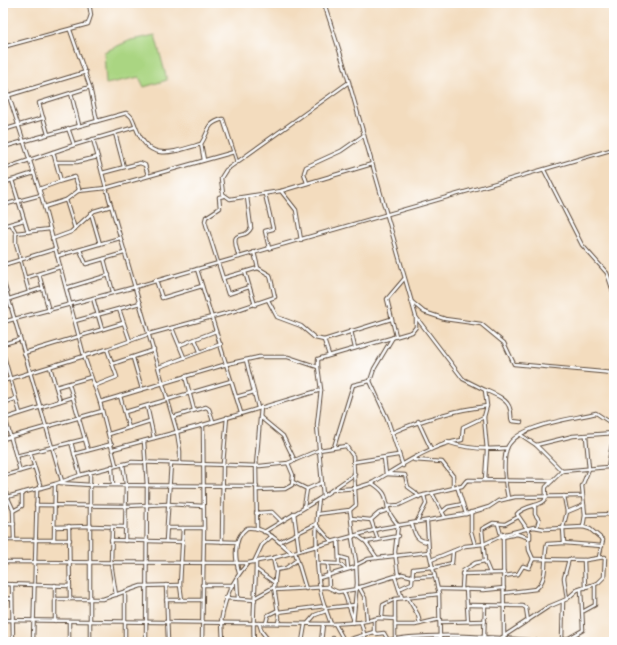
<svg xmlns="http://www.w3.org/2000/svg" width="617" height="645" font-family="'IM FELL French Canon',serif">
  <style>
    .green { fill: #aad582; stroke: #728050 }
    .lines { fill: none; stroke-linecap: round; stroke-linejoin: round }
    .street-casing { stroke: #574536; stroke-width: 4.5 }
    .street { stroke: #fff; stroke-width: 2.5 }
  </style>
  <rect width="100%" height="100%" fill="#fff"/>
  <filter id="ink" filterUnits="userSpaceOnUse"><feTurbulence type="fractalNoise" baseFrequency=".025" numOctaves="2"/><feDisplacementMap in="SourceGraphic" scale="8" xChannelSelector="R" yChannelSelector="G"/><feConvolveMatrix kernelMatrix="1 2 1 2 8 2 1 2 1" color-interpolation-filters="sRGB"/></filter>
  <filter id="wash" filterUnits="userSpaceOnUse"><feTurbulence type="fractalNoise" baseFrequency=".012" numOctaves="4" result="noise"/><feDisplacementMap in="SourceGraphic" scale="16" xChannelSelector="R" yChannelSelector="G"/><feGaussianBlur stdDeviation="0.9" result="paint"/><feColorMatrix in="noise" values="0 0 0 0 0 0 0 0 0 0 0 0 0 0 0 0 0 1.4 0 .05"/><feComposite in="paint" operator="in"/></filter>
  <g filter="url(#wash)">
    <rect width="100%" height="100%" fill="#f3dcbe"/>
    <path class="green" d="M155 35 167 80 144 87 139 77 106 84 104 52 131 40Z"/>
  </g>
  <g filter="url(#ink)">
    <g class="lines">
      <g class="street-casing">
        <g id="street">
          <path d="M70 30 90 87 97 121"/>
          <path d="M3 47 88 24 91 15 89 3"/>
          <path d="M3 78 41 195 84 356 100 402 116 465"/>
          <path d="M349 82 226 170 221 178 223 194 230 199 281 191 372 164"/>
          <path d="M71 93 79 125"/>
          <path d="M3 97 86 72"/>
          <path d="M43 117 48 134"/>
          <path d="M68 128 74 145"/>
          <path d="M3 130 43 118 39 103 90 87"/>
          <path d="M115 133 124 167"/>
          <path d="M93 139 106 188 177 432 180 451V463"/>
          <path d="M201 144 204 160"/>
          <path d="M3 147 126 113C132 115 133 120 135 125 148 163 170 153 201 144 210 131 205 124 223 119L237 162"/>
          <path d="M53 152 61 181 75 177 79 189 78 191"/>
          <path d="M56 162H77L98 157"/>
          <path d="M3 169 74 145 135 127"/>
          <path d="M544 170 582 245 607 273 614 294 613 373"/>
          <path d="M102 173 140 163 145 165 148 175"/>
          <path d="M12 180 28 232"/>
          <path d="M3 183 34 173"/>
          <path d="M307 183 304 173 306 167 341 151 364 135"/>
          <path d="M39 189 61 181"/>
          <path d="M281 191 296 210 301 240"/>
          <path d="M265 194 273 229 265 231 269 248"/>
          <path d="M224 196 219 197 220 208 206 217 205 221 207 228 228 294 249 287"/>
          <path d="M66 200 75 229"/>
          <path d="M3 205 41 195"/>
          <path d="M44 207 66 200 78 191 106 188 234 152"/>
          <path d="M91 213 100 244"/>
          <path d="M11 224 16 233V244L29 292"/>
          <path d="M3 226 24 220"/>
          <path d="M16 233 50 229"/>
          <path d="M52 239 71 232 94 211 111 206"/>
          <path d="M80 250 86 264 124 253"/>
          <path d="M254 252 258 268"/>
          <path d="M57 256 120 238"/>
          <path d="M239 257C228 224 244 243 251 228L247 197"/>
          <path d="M104 259 113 292"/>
          <path d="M3 265 55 249"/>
          <path d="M197 269 241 413"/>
          <path d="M245 272 255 305"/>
          <path d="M39 274 49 311"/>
          <path d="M25 278 60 267"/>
          <path d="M3 280 62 481"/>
          <path d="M156 280 162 298 202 286"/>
          <path d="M66 288 109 275"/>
          <path d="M93 298 102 329"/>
          <path d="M268 300 277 317 301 326 315 338 324 340 391 319"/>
          <path d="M3 301 43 288"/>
          <path d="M412 302 424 312 445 319 481 324 504 343 514 364 613 373 612 423"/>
          <path d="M119 309 130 341"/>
          <path d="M416 317 463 379 485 390 487 406 484 417 487 450 485 480"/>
          <path d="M75 321 140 303"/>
          <path d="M3 322 135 287 614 149"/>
          <path d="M172 328 184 357"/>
          <path d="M351 331 355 348"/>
          <path d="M396 336 387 299 404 279"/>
          <path d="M393 337 374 369 370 381 387 418 403 466"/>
          <path d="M195 339 200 351"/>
          <path d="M324 340 329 355"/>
          <path d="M3 344 20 339"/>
          <path d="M180 345 216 331"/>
          <path d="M3 353 20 413"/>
          <path d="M24 353 123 323"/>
          <path d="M133 358 142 389"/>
          <path d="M246 360 258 408"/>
          <path d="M112 364 154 350"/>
          <path d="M50 367 60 401"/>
          <path d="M159 367 221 344"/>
          <path d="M185 376 194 410"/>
          <path d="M3 381 107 349 149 334 234 311 275 297 270 275 258 268 223 278"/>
          <path d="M69 384 88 450"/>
          <path d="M94 386 117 377 107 349"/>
          <path d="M56 387 91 377"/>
          <path d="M321 390 317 425 323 496"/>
          <path d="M485 390C494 394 508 399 510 409 512 413 510 417 512 421L521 422"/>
          <path d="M120 396 129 428"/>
          <path d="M236 397 254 392"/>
          <path d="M100 402 227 364 259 357H288L318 367"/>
          <path d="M3 403 15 399"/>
          <path d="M147 406 154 438"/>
          <path d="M3 410 20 471"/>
          <path d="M125 412 231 381"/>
          <path d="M173 417 206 407 209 409 213 421"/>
          <path d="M260 417 283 436 295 461"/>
          <path d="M6 418 73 397"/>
          <path d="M418 421 431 449"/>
          <path d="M391 433C421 420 454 410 487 406"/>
          <path d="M109 434 150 421"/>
          <path d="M521 435 536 445 562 471"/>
          <path d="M3 439 102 411"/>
          <path d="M144 441 147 486 146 642"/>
          <path d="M71 442 80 475"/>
          <path d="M447 442C467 449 486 450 507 448"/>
          <path d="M536 445 573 436 614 433"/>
          <path d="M334 447 353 385 370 381"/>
          <path d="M113 449 203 425"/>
          <path d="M30 452 41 488"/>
          <path d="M74 454 112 444"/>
          <path d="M16 456 85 439"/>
          <path d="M384 458 386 474 405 475 408 487 415 492 419 497"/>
          <path d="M414 460 442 462 453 476V487"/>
          <path d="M610 460H614"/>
          <path d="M354 462 398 455"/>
          <path d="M123 464 126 484 125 541"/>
          <path d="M112 466 113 484"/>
          <path d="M3 476 34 467"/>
          <path d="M293 482 307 489 321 483"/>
          <path d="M3 483 7 496 13 509 14 540"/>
          <path d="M60 483 91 485 257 486"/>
          <path d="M372 483C399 467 431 444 462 440L463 427 484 417"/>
          <path d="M457 486 466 514"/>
          <path d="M257 490 285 489 292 485 293 475 288 463"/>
          <path d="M332 490 356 488 372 483C384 491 386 494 388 509 389 514 395 521 398 525L395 552 398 575"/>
          <path d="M432 493 445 517"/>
          <path d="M3 498 55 484 80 475 132 462 260 466 288 463 319 450 346 446 353 456 356 505 350 510 317 514"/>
          <path d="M508 498C505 485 502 458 508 446 520 424 574 419 596 413L614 425"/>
          <path d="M319 499C315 524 316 563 320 589 322 601 327 612 331 624"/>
          <path d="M36 505 127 506 168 504 204 506"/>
          <path d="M535 505V514L539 520 537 527"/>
          <path d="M388 506 399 505 416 497 462 486 466 481 469 480 552 481"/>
          <path d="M304 507 307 489"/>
          <path d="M350 510 353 537"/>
          <path d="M13 511 22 506V493"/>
          <path d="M442 512 448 507 463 504"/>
          <path d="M471 512V531L475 545"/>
          <path d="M567 512 584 505"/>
          <path d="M256 513 272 512 281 521"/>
          <path d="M294 513 299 551"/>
          <path d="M585 515 614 514"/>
          <path d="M351 518 371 520 379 513 388 510"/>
          <path d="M371 520 378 540"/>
          <path d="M427 522 429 552 439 594 440 642"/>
          <path d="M416 523 426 504 424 495"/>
          <path d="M3 524H14"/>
          <path d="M412 524C415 535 416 540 428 542"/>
          <path d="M498 524 501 535H503L504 635"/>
          <path d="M69 526 70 599"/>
          <path d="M54 527 91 526 125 527"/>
          <path d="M112 527 111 563 116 595"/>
          <path d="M583 527 585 515 582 486 589 469 586 436"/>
          <path d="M167 528H204"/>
          <path d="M257 528 256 466 261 407"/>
          <path d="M264 532 319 499 355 474"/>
          <path d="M516 532 517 534 530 538V533L517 514C524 505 542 506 545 500 547 496 545 490 546 487L562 471 608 467 614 434"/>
          <path d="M501 535 534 527 545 529 583 527 590 529 603 540 599 557"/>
          <path d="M358 536 366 542 377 558"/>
          <path d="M503 537 517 534"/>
          <path d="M352 538 356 561 357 583 353 623"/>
          <path d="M528 538 529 550 533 559"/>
          <path d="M3 540H70"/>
          <path d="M54 540 55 484"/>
          <path d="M111 540 183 542"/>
          <path d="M166 541 171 463"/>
          <path d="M204 541 237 542"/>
          <path d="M338 541 339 564"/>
          <path d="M222 542 223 464 227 417"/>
          <path d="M279 542 316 524 332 542"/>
          <path d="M366 542 399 536"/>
          <path d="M564 543 602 546"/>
          <path d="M295 552 306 589"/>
          <path d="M340 557 347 559 348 568"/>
          <path d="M273 558 276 572 274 587 279 618 278 623"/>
          <path d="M431 560 465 546 484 544 503 535"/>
          <path d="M584 560 585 588"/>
          <path d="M3 562 248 563 273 558 382 528 466 514 489 507 498 501 515 497 582 496"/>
          <path d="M254 562 262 545 272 536"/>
          <path d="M318 563 339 564 346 569"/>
          <path d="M328 564 329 587"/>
          <path d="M356 565 368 559 429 552"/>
          <path d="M433 568 452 563 453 551"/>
          <path d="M257 570 275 583"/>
          <path d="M276 570 286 568 297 560"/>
          <path d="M239 573C235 558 233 538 247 528 265 526 280 543 292 553"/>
          <path d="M490 573 485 561 482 529 493 523 505 524 518 517"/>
          <path d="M462 574 504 573"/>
          <path d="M504 576 518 574 523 566 529 568 533 559"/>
          <path d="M395 577 402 598"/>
          <path d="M319 578 356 567"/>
          <path d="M237 580 238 599"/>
          <path d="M3 584 70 586"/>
          <path d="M12 584 13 642"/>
          <path d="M166 585 168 642"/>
          <path d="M202 585H233"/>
          <path d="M359 587 365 598 367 621"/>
          <path d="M357 588 402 574 414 577 435 576"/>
          <path d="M399 589 412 583 413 569 433 567"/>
          <path d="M438 589 484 590 504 588"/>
          <path d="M462 589 463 571 475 563 485 561"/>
          <path d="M466 589 468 621"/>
          <path d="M275 590 327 587 338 592 357 589"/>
          <path d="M344 592 353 618"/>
          <path d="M504 593 536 589C549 578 543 559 547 544L564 543 563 528 567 512 564 496"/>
          <path d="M256 597 274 587"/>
          <path d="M3 598 12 599"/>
          <path d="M225 598 255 600"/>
          <path d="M408 598 418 615 420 624"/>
          <path d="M55 599H103L141 586 180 585"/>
          <path d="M567 599 564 578 569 559"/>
          <path d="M166 600H202"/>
          <path d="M182 600 180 585 183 528"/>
          <path d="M467 605 523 606 526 608 528 621"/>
          <path d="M326 608 355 605"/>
          <path d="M584 611 595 605V584"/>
          <path d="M278 612 325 606"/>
          <path d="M382 618 383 605 395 599 439 594"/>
          <path d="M3 620 331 624 361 622 379 618 395 619"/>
          <path d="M55 621V585"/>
          <path d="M221 622C225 597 231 583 247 564"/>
          <path d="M222 622 223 642"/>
          <path d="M361 622 366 642"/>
          <path d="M440 622 485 621"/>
          <path d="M259 623 262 632 270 642"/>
          <path d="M266 623 268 615 278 610"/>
          <path d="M308 623 315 615 326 611"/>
          <path d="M335 624 345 642"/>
          <path d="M395 625H415L440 619"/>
          <path d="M374 632V619"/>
          <path d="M484 638 485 605"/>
          <path d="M501 638 548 607 567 599 577 590 598 583 604 577 605 557 586 560 533 559"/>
          <path d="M395 639V599"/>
          <path d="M562 640 563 601"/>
          <path d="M344 641 374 632 376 634 384 633 388 640"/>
          <path d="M33 642 37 489"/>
          <path d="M69 642V621"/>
          <path d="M90 642V472"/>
          <path d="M125 642V591"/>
          <path d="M202 642 204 528 203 425 321 390 318 367V359L412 332 416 327V317L344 65 324 3"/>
          <path d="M254 642C252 615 256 588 256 562"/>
          <path d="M302 642 305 624"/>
          <path d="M321 642 323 624"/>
          <path d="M333 642V638"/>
          <path d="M378 642C433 630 497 638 554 642L569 638 583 630 581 589"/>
        </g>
      </g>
      <use href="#street" class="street"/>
    </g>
  </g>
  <rect width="617" height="645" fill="none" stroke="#fff" stroke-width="16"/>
</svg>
